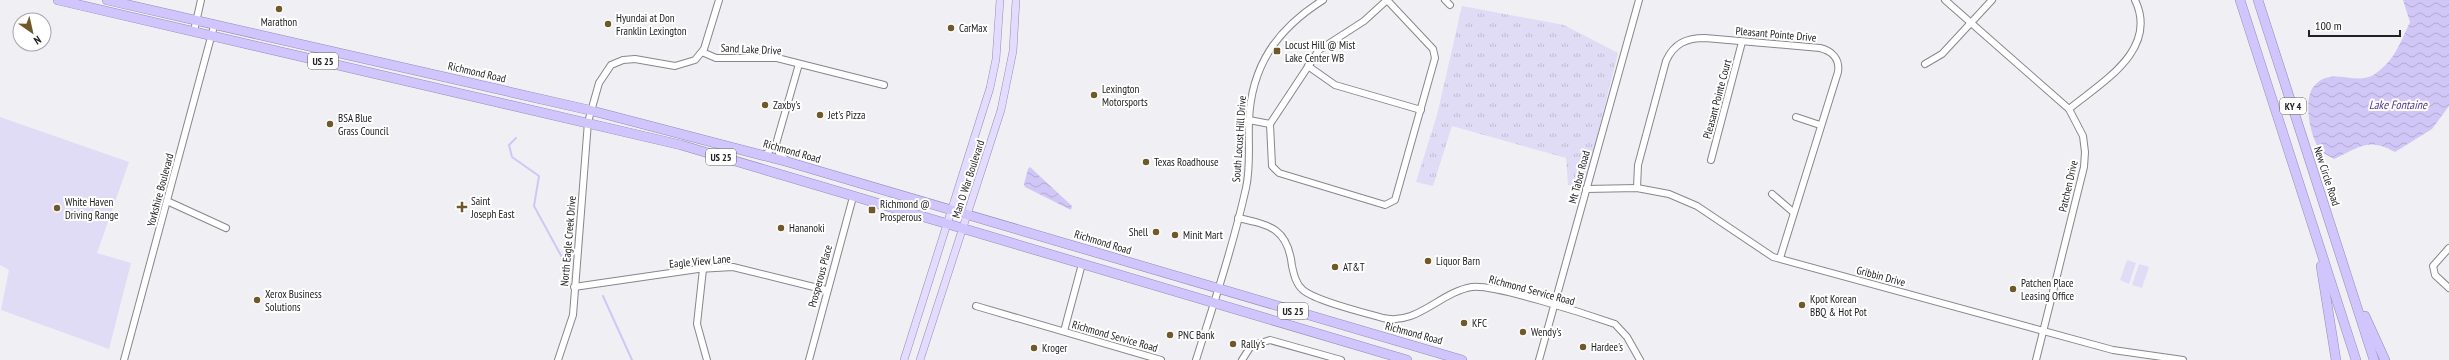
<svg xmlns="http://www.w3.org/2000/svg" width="2449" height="360" font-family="'PT Sans Narrow',sans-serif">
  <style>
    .grass { fill: url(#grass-tufts) }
    .pitch { fill: #e1dcf5 }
    .water { fill: url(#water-waves) }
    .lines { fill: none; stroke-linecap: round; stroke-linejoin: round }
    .stream { stroke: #d0c7f6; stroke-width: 2 }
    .minor-casing { stroke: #87868b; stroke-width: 8 }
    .major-casing { stroke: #938cb1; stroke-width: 8 }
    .highway-casing { stroke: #938cb1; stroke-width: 10 }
    .minor { stroke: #fff; stroke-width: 6 }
    .major { stroke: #e3dcfe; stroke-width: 7 }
    .highway { stroke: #d0c5fd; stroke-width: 9 }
    .poi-dot { fill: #705929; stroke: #fff; stroke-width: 1.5 }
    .labels { text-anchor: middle; stroke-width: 4; stroke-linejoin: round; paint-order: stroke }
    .shield { fill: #fff; stroke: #646465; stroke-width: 1 }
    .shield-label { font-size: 10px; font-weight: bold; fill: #222223 }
    .poi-label { font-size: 11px; fill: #222223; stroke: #fff; text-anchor: start }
    .street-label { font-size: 11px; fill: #222223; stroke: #fff }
    .water-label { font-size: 12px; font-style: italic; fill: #553a91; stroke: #fff }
  </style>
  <defs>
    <pattern id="grass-tufts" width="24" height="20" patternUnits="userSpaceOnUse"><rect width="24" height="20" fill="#e1dcf5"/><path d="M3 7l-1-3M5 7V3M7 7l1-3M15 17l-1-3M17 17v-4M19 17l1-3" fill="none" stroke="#c1bcd2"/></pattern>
    <pattern id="water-waves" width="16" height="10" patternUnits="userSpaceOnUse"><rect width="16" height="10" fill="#d0c7f6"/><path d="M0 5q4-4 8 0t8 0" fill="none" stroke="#b2abd3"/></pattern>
  </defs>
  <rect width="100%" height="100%" fill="#f0eff4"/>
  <path class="grass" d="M1462 6 1564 25 1618 53 1585 185 1581 188 1568 185 1566 158 1452 126 1433 186 1416 182 1437 115Z"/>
  <g class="pitch">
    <path d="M0 117 129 162 97 253 131 263 109 349 1 310 9 270 0 265Z"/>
    <path d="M2127 260 2136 263 2129 284 2120 280Z"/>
    <path d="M2139 264 2149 267 2142 288 2132 285Z"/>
  </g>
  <g class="water">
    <path d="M2403 0H2449V106L2432 129 2395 152C2368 137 2360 147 2334 159 2330 157 2325 154 2321 151 2310 139 2302 97 2315 85 2333 66 2355 87 2375 74 2395 60 2400 43 2410 22Z"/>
    <path d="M1030 167 1072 206 1071 210 1025 187 1024 184 1028 169Z"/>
  </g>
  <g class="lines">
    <g class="stream">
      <path d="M516 138 509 145 512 157 539 176 534 206 564 261"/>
      <path d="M603 296 632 360"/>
    </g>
    <g class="minor-casing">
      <g id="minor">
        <path d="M1387 0 1433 49 1435 58 1395 200 1385 205 1279 173 1272 166 1270 124 1319 50 1364 21Z"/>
        <path d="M1445 0 1450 5"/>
        <path d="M1945 0 2069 109 2083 136 2085 152 2084 167 2036 360"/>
        <path d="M194 31 201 0"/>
        <path d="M702 52 716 58H777L884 85"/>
        <path d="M1925 64 1942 54 1992 0"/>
        <path d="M1308 66 1335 85 1421 110"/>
        <path d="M2069 109C2102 82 2159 50 2135 0"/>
        <path d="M1796 117 1820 125"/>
        <path d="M1249 120 1270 124"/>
        <path d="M776 144 779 153 786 160"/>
        <path d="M762 155 766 154 776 144 799 64"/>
        <path d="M1711 160 1742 42"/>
        <path d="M1637 188 1638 165 1666 61C1674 43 1687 38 1705 38L1820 48C1832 51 1840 59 1838 72L1780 258"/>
        <path d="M1586 189 1637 188 1669 194 1697 206 1773 257 2113 350 2183 360"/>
        <path d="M1772 194 1793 212"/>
        <path d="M167 201 226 228"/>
        <path d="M1238 218C1271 225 1288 229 1292 266 1294 275 1296 284 1303 290 1316 301 1365 313 1383 318 1417 326 1440 292 1472 287 1494 284 1589 315 1615 324L1627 337 1640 360"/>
        <path d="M2449 248 2433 266 2435 275 2449 288"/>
        <path d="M703 269 697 324 707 360"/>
        <path d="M574 287 698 269 733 267 826 290"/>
        <path d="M976 306 1161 360"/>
        <path d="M1064 331 1082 264"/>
        <path d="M124 360 214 26"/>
        <path d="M558 360 573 315 588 122 599 83 611 65 623 60 635 59 675 66 695 60 704 49 719 0"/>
        <path d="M809 360 853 197"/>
        <path d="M1196 360C1214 303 1233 246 1246 188 1251 166 1248 143 1249 121 1251 66 1277 29 1323 0"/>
        <path d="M1242 360 1251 346 1270 340 1341 360"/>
        <path d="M1539 360 1639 0"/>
      </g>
    </g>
    <g class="major-casing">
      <g id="major">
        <path d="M904 360 990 88 996 59 1000 0"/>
        <path d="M920 360 1001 110 1013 51 1016 0"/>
      </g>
    </g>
    <g class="highway-casing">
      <g id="highway">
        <path d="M58 0 681 145 1407 360"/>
        <path d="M107 0 589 110 788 162 1462 360"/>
        <path d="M2240 0 2356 360"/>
        <path d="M2258 0 2374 360"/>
        <path d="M2321 266 2336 360"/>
        <path d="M2365 316 2385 360"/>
      </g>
    </g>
    <use href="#minor" class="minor"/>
    <use href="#major" class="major"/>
    <use href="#highway" class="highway"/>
  </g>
  <g class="poi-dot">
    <circle cx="279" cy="9" r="4"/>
    <circle cx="608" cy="24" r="4"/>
    <circle cx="951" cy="28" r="4"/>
    <rect x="1273" y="47" width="8" height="8" rx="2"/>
    <circle cx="1094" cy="95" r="4"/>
    <circle cx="765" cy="105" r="4"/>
    <circle cx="820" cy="115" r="4"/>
    <circle cx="330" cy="124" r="4"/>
    <circle cx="1146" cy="162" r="4"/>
    <path d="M460 201h4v4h4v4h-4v4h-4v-4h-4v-4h4z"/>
    <circle cx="57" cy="208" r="4"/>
    <rect x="868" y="206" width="8" height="8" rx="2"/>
    <circle cx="781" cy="228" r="4"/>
    <circle cx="1156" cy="232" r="4"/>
    <circle cx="1175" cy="235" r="4"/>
    <circle cx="1428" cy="261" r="4"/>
    <circle cx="1335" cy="267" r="4"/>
    <circle cx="2013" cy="289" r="4"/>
    <circle cx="257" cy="300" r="4"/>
    <circle cx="1802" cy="305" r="4"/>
    <circle cx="1464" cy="323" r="4"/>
    <circle cx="1523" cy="332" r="4"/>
    <circle cx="1170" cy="335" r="4"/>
    <circle cx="1233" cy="344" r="4"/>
    <circle cx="1583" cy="347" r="4"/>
    <circle cx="1034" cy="348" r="4"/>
  </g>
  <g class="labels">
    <g class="shield">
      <rect x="308" y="53" width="30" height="16" rx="3"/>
      <rect x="2280" y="98" width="26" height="16" rx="3"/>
      <rect x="706" y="149" width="30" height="16" rx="3"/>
      <rect x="1278" y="303" width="30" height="16" rx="3"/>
    </g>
    <g class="shield-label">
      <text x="323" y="65">US 25</text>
      <text x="2293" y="110">KY 4</text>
      <text x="721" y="161">US 25</text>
      <text x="1293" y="315">US 25</text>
    </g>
    <g class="poi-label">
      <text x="616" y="22">Hyundai at Don<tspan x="616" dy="13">Franklin Lexington</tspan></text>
      <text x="279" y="26" text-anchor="middle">Marathon</text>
      <text x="959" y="32">CarMax</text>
      <text x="1285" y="49">Locust Hill @ Mist<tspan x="1285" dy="13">Lake Center WB</tspan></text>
      <text x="1102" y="93">Lexington<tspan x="1102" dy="13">Motorsports</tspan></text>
      <text x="773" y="109">Zaxby's</text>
      <text x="828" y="119">Jet's Pizza</text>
      <text x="338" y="122">BSA Blue<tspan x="338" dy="13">Grass Council</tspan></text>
      <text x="1154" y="166">Texas Roadhouse</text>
      <text x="471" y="205">Saint<tspan x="471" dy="13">Joseph East</tspan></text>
      <text x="65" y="206">White Haven<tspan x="65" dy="13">Driving Range</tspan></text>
      <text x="880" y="208">Richmond @<tspan x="880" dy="13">Prosperous</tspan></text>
      <text x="789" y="232">Hananoki</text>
      <text x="1148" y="236" text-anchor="end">Shell</text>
      <text x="1183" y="239">Minit Mart</text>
      <text x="1436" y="265">Liquor Barn</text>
      <text x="1343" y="271">AT&amp;T</text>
      <text x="2021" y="287">Patchen Place<tspan x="2021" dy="13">Leasing Office</tspan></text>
      <text x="265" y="298">Xerox Business<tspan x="265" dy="13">Solutions</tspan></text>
      <text x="1810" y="303">Kpot Korean<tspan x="1810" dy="13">BBQ &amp; Hot Pot</tspan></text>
      <text x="1472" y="327">KFC</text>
      <text x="1531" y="336">Wendy's</text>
      <text x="1178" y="339">PNC Bank</text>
      <text x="1241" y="348">Rally's</text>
      <text x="1591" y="351">Hardee's</text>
      <text x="1042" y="352">Kroger</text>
    </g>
    <g class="street-label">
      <text transform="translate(1776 34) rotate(5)" y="4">Pleasant Pointe Drive</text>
      <text transform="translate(751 49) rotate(3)" y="4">Sand Lake Drive</text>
      <text transform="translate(477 72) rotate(13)" y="4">Richmond Road</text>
      <text transform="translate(1717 99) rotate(-75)" y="4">Pleasant Pointe Court</text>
      <text transform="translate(1239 139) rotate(-86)" y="4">South Locust Hill Drive</text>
      <text transform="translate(792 151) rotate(16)" y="4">Richmond Road</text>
      <text transform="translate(2327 176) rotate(72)" y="4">New Circle Road</text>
      <text transform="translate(1579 177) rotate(-75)" y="4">Mt Tabor Road</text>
      <text transform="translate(968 179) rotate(-72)" y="4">Man O War Boulevard</text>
      <text transform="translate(2068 186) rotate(-77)" y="4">Patchen Drive</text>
      <text transform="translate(160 190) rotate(-75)" y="4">Yorkshire Boulevard</text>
      <text transform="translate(568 241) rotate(-85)" y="4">North Eagle Creek Drive</text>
      <text transform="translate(1103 242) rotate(17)" y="4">Richmond Road</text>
      <text transform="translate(700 261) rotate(-5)" y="4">Eagle View Lane</text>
      <text transform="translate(820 276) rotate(-75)" y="4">Prosperous Place</text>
      <text transform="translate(1881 276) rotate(15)" y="4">Gribbin Drive</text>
      <text transform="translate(1532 290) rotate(15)" y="4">Richmond Service Road</text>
      <text transform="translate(1414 333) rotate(15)" y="4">Richmond Road</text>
      <text transform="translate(1115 336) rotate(16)" y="4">Richmond Service Road</text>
    </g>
    <g class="water-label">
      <text x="2398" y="109">Lake Fontaine</text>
    </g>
  </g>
  <g transform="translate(32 32) rotate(146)"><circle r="19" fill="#ffffff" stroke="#a7a7a7"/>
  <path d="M0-3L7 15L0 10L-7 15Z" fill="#705929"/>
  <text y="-6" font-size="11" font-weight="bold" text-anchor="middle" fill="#222223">N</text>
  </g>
  <path d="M2309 30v6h91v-6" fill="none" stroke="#222223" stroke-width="2"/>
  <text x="2315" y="30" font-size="12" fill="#222223" stroke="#ffffff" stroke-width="3" paint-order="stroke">100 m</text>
</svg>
